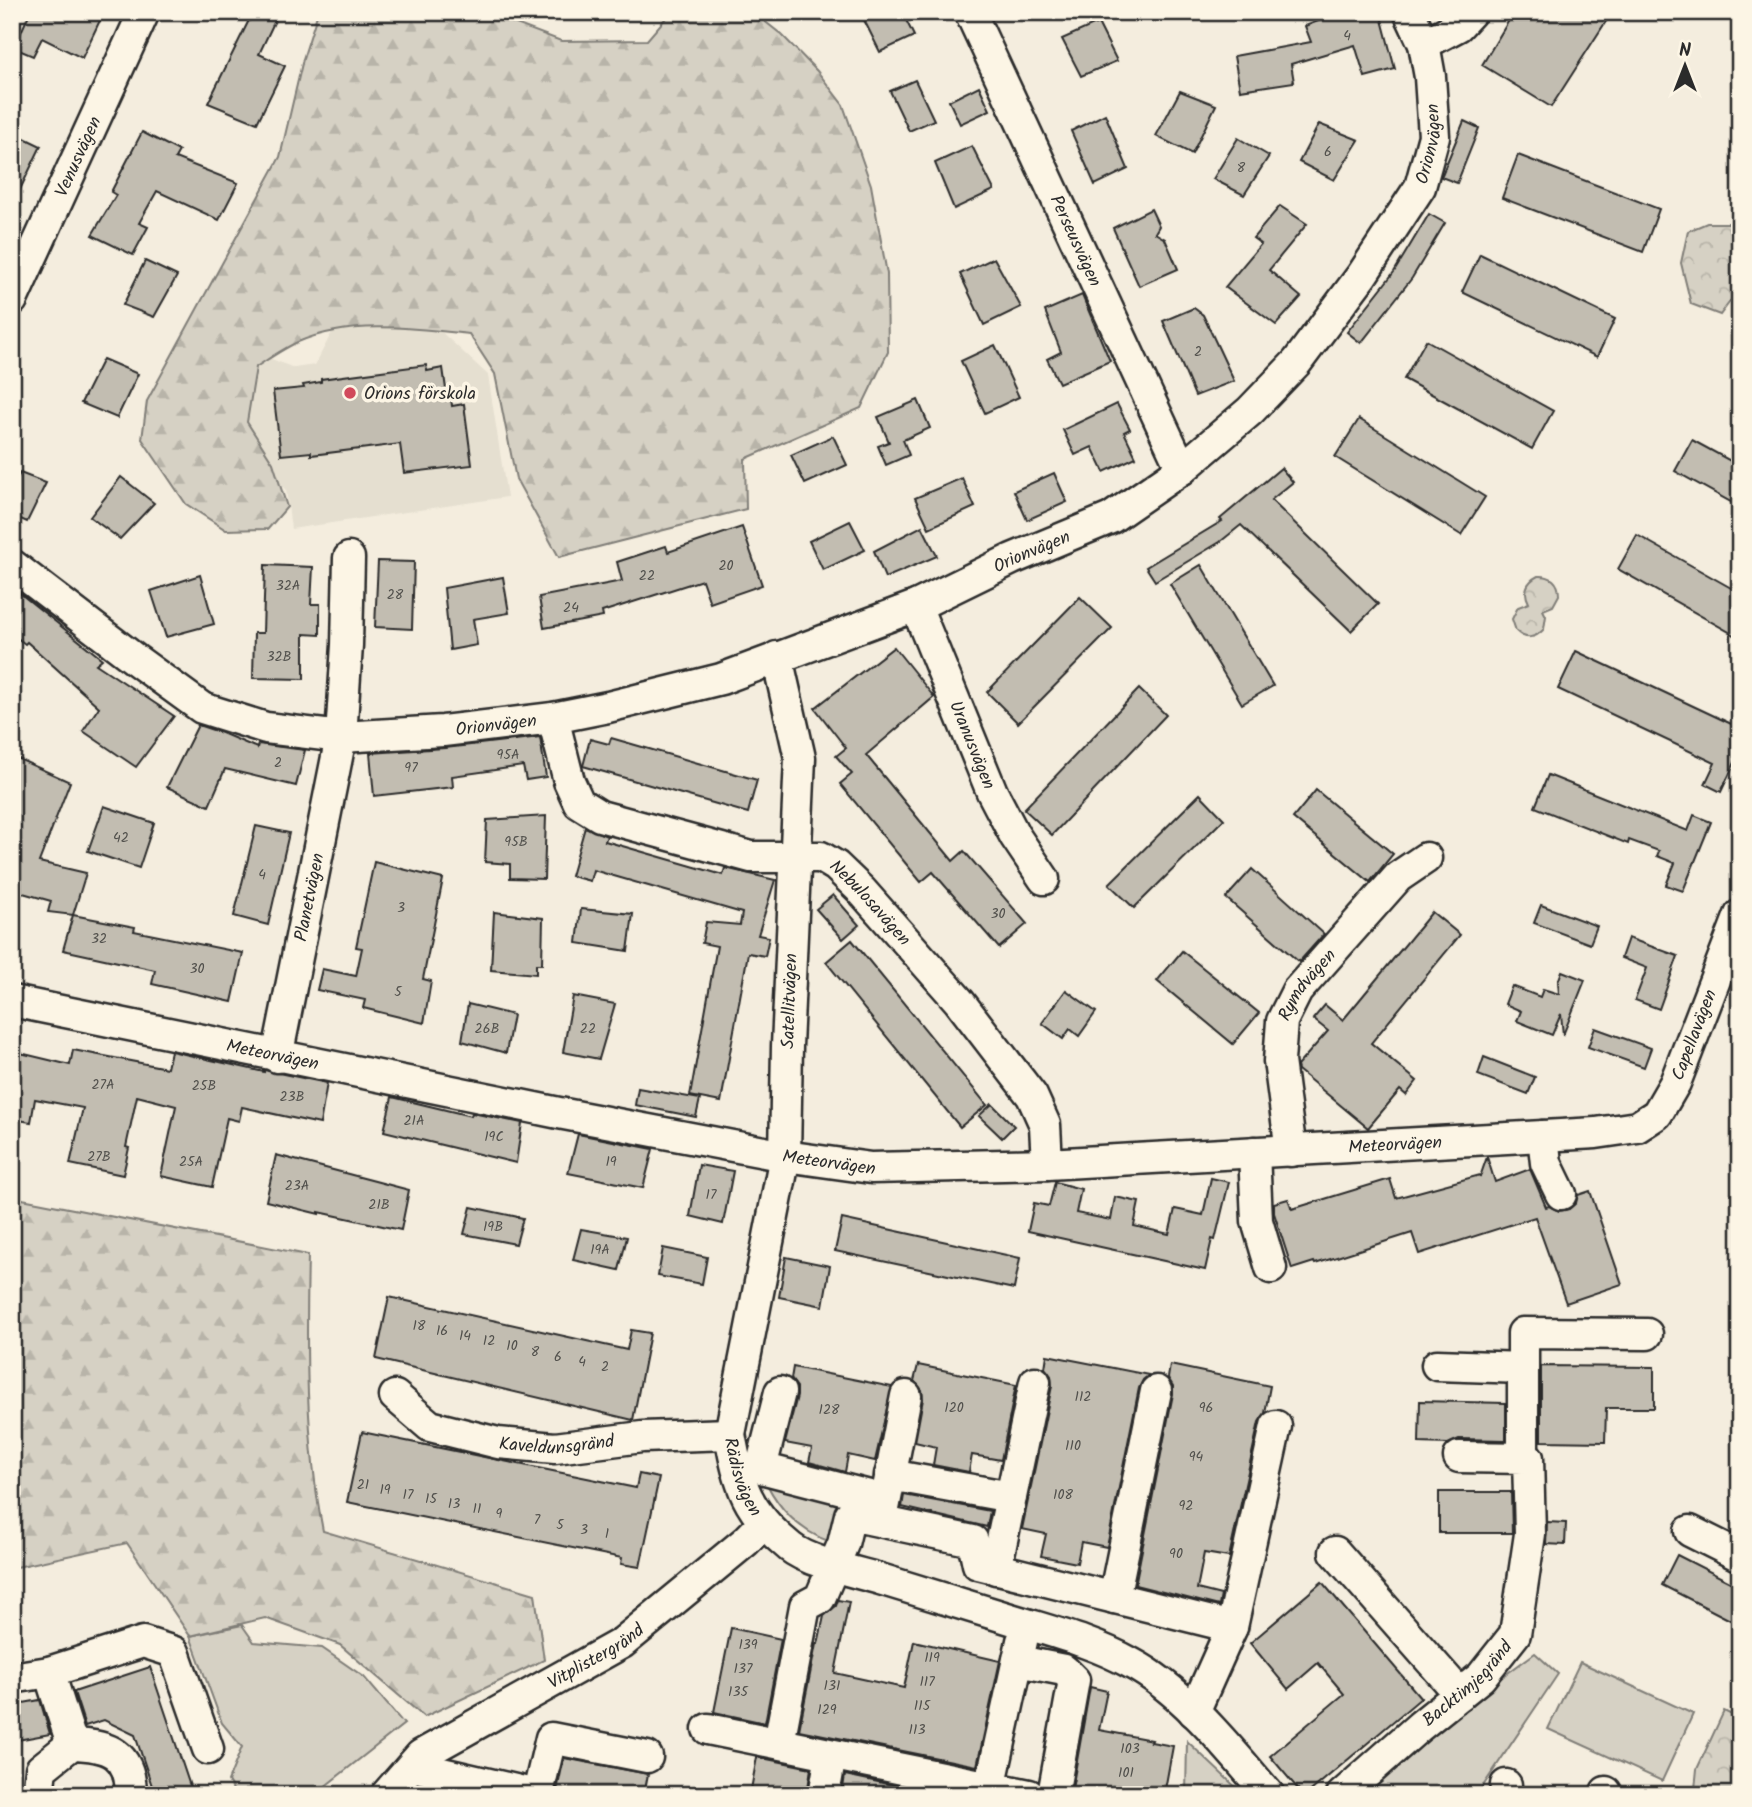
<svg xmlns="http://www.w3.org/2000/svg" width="1752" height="1807" font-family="Kalam,sans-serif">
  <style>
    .built { fill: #e5dfd0 }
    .green { fill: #d6d1c4; stroke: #807e78; stroke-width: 2 }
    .forest { fill: url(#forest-firs); stroke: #807e78; stroke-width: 2 }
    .park { fill: url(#park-crowns); stroke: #807e78; stroke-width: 2 }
    .building { fill: #c2bdb1; stroke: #2b2b2b; stroke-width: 2 }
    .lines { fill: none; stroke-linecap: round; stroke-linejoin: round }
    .minor-casing { stroke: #2b2b2b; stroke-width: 35 }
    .minor { stroke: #fcf5e5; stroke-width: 30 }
    .poi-dot { fill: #d1495b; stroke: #fcf5e5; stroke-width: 2.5 }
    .labels { text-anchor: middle; stroke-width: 7; stroke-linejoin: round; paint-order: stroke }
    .number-label { font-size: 14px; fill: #51504c }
    .street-label { font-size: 18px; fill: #2b2b2b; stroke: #fcf5e5 }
    .poi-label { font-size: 18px; fill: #2b2b2b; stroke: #fcf5e5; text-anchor: start }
  </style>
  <defs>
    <pattern id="forest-firs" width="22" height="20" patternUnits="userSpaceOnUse" patternTransform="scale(1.75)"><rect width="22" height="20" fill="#d6d1c4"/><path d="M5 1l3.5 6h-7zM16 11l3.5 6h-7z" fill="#b8b4a9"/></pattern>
    <pattern id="park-crowns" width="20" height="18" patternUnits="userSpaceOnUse" patternTransform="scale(1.75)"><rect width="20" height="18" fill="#d6d1c4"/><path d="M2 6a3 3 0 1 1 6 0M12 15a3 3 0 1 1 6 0" fill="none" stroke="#b8b4a9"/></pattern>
  </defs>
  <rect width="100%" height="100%" fill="#f4edde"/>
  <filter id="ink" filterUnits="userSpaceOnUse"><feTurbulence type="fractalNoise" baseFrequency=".0143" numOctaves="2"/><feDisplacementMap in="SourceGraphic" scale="14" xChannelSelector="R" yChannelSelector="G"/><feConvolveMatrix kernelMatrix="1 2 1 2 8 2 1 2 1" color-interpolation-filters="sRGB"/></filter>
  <g filter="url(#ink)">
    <path class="built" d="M386 281 488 375 507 497 291 529 286 490 203 411 229 342 294 368 315 365 345 307Z"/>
    <g class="green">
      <path d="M762 1474 844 1493 831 1542C798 1531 776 1506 762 1474Z"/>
      <path d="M242 1625 254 1642 322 1648 364 1677 404 1724 314 1795H236L228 1781 242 1747 222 1723 190 1636Z"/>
      <path d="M1535 1653 1558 1674 1477 1795H1341Z"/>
      <path d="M1580 1662 1693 1714 1662 1781 1548 1729Z"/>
      <path d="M1187 1741 1244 1795H1186Z"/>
    </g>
    <g class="forest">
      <path d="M318 12H499L508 21 561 41 647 40 671 12H753L782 35 817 71 843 105 871 185 887 274 888 352 861 408 745 459 746 509 559 557 516 479 495 374 469 334C415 328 350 319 298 342 284 348 270 358 256 367L247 422 273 463 287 507 268 529 226 530 186 504 142 439 147 401 280 157 303 59Z"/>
      <path d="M12 1197 308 1255C306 1347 305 1440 323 1531L535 1594 544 1660 424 1717 340 1645 265 1618 190 1636 127 1543 12 1568Z"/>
    </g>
    <g class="park">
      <path d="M1707 223H1740V288L1720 315 1691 304 1681 263 1688 231Z"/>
      <path d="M1538 576C1551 575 1559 582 1559 595L1553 606 1543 610 1546 616 1544 629C1535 639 1525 640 1516 631L1512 619 1518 607 1529 603C1523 592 1526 582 1538 576Z"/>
      <path d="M1724 1711 1740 1719V1795H1703L1695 1789 1697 1769Z"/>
    </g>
    <g class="building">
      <path d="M30 12H104L82 58 42 38 33 56 14 48Z"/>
      <path d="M253 12H279L259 54 285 66 257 123 208 103Z"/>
      <path d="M860 12H902L914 36 880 52Z"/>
      <path d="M1342 12H1380L1395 69 1365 77 1355 45 1291 64 1294 82 1240 90 1234 56 1311 42 1305 26Z"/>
      <path d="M1514 12H1612L1551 107 1482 65Z"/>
      <path d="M1098 23 1117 61 1081 76 1062 39Z"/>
      <path d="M915 80 934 120 909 131 890 91Z"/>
      <path d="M979 86 990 110 960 124 949 101Z"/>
      <path d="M1180 91 1216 105 1192 154 1156 136Z"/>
      <path d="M1105 114 1128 169 1095 185 1071 131Z"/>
      <path d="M1464 121 1479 128 1457 183 1441 177Z"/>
      <path d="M1319 124 1359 140 1334 180 1299 162Z"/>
      <path d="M12 132 41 146 12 206Z"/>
      <path d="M142 132 179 151 175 158 238 183 219 220 157 191 139 223 148 227 133 255 92 235 116 195 111 192Z"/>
      <path d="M1238 138 1269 156 1244 195 1213 179Z"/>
      <path d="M972 146 994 190 954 209 935 163Z"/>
      <path d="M1518 155 1659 209 1643 252 1502 198Z"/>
      <path d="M1280 206 1307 224 1269 270 1301 297 1276 325 1225 287 1261 244 1253 238Z"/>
      <path d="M1151 209 1159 226 1155 233 1165 239 1178 269 1139 286 1113 228Z"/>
      <path d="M1429 214 1445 223 1412 278 1361 343 1347 332 1394 272Z"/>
      <path d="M1480 254 1615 319 1597 357 1462 292Z"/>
      <path d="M994 258 1021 307 984 325 960 274Z"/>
      <path d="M145 261 177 276 154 317 123 305Z"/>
      <path d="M1082 295 1110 361 1059 383 1047 359 1061 352 1045 311Z"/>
      <path d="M1194 308 1203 315 1234 381 1195 396 1163 321Z"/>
      <path d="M1426 340 1553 411 1532 449 1404 379Z"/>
      <path d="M995 345 1019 397 985 413 961 361Z"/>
      <path d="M103 359 138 374 117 418 81 403Z"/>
      <path d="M426 365 427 371 443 368 446 389H450L452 406 464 404 472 465 404 473 400 444 311 455V452L281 455 273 391 304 388 303 385 321 382V379Z"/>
      <path d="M918 400 930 428 903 440 909 455 886 465 878 446 889 442 878 417Z"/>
      <path d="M1117 404 1130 429 1124 432 1136 457 1104 472 1092 447 1075 455 1063 430Z"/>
      <path d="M1359 419 1485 497 1461 535 1335 457Z"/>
      <path d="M833 436 847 465 805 484 791 455Z"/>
      <path d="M1692 440 1740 466V507L1675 471Z"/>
      <path d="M1281 468 1293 482 1271 500 1378 604 1351 631 1241 525 1220 542 1155 581 1146 567 1222 521 1220 519Z"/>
      <path d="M20 473 46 483 27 522 12 515V487Z"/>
      <path d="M1054 473 1067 502 1027 520 1014 491Z"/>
      <path d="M121 477 154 503 120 539 90 517Z"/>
      <path d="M962 478 975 507 929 528 915 498Z"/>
      <path d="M850 521 865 550 823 570 809 541Z"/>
      <path d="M922 526 937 556 885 578 874 551Z"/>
      <path d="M742 527 762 585 710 603 702 580 602 612 603 617 544 628 539 597 622 581 617 562 666 546 668 552Z"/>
      <path d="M1637 535 1740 593V638L1618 569Z"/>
      <path d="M378 561 414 562 412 629 375 627Z"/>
      <path d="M265 565 313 567 311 604H320V635L304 634V679L253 678 254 633H263Z"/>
      <path d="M1201 565 1273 686 1242 704 1170 584Z"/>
      <path d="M200 575 214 624 166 637 151 591Z"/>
      <path d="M503 577 509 613 473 619 477 645 450 650 444 588Z"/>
      <path d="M12 587 102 659 96 664 174 716 136 767 83 731 99 707 27 642 25 644 12 634Z"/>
      <path d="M1080 597 1112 628 1018 723 987 692Z"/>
      <path d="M894 647 934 697 866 755 953 861 964 851 1027 924 999 948 933 872 921 882 840 784 852 774 836 756 846 748 815 708Z"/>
      <path d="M1576 651 1740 728V752L1721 792 1705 784 1715 763 1558 689Z"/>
      <path d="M1139 689 1166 715 1052 835 1024 809Z"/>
      <path d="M198 725 222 733 257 748 258 744 305 750 296 786 225 769 209 806 167 787Z"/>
      <path d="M540 737 546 777 526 780 523 766 452 776 453 787 374 796 370 753 445 748Z"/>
      <path d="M611 738 757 780 748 813 583 766 590 739 609 744Z"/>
      <path d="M12 756 70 782 39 862 86 873 73 915 48 912 51 901 12 890Z"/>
      <path d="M1548 775 1688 831 1694 815 1711 822 1683 891 1666 885 1675 863 1657 856 1659 851 1629 840 1628 844 1535 807Z"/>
      <path d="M1316 790 1393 854 1370 882 1293 818Z"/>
      <path d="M1200 794 1224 819 1134 908 1109 884Z"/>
      <path d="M104 806 154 823 139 868 88 851Z"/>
      <path d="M546 816 544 879 510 878V864L485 862 487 820Z"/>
      <path d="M256 826 289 833 268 925 234 916Z"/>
      <path d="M585 827 607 836 605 841 723 875 725 868 775 880 758 935 769 937 765 956 748 953 721 1102 690 1096 717 946 702 943 706 922 740 925 742 913 593 870 590 881 571 876Z"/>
      <path d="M374 862 443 879 423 979 431 981 424 1023 363 1008 365 1000 317 990 322 969 356 976 362 948 356 947Z"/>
      <path d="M1252 869 1324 934 1299 962 1226 898Z"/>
      <path d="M833 895 859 925 843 939 816 909Z"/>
      <path d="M1541 905 1597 926 1590 944 1534 923Z"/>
      <path d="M581 909 633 914 628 951 577 943Z"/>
      <path d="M494 912 543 918 542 964H536V974L491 970Z"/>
      <path d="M1432 912 1460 935 1371 1043 1417 1081 1406 1095 1400 1090 1368 1128 1298 1070 1297 1066 1328 1031 1313 1019 1325 1005 1343 1020Z"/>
      <path d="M73 915 135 927 134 931 243 953 232 1002 152 984 155 970 63 950Z"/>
      <path d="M1628 938 1678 956 1659 1009 1635 1000 1647 968 1621 958Z"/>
      <path d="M852 940 987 1105 960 1127 826 962Z"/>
      <path d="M1182 951 1259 1013 1233 1044 1157 981Z"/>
      <path d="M1562 971 1585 980 1563 1035 1561 1014 1552 1035 1517 1021 1521 1011 1505 1004 1512 986 1540 997 1543 989 1559 994 1558 982Z"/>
      <path d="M1066 990 1096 1012 1079 1036 1070 1029 1063 1039 1042 1023Z"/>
      <path d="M573 996 615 1004 599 1059 563 1052Z"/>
      <path d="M468 1004 513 1015 506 1053 462 1041Z"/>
      <path d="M1595 1028 1651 1048 1644 1067 1588 1047Z"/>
      <path d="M73 1050 167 1068 171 1051 264 1072V1070L327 1083 320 1124 242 1107 239 1121 227 1118 212 1187 161 1176 176 1106 137 1096 126 1147 129 1148 123 1175 70 1164 83 1108 35 1099 31 1122 12 1119V1051L70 1065Z"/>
      <path d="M1484 1057 1535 1077 1528 1094 1478 1075Z"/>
      <path d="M638 1088 700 1099 696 1117 635 1105Z"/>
      <path d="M392 1097 471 1116 472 1113 522 1123 516 1163 384 1131Z"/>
      <path d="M992 1104 1014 1126 1002 1138 979 1116Z"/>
      <path d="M578 1134 653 1149 643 1188 568 1173Z"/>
      <path d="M276 1155 409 1190 401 1230 319 1212V1214L266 1201Z"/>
      <path d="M1487 1157 1495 1182 1530 1169 1546 1207 1549 1206 1559 1211 1569 1209 1576 1203 1578 1195 1590 1191 1622 1284 1566 1303 1535 1217 1419 1254 1412 1233 1315 1264 1314 1262 1292 1269 1274 1213V1203L1288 1199 1292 1209 1390 1179 1396 1198 1480 1175V1177Z"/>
      <path d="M699 1165 733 1171 723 1224 690 1216Z"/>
      <path d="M1211 1178 1229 1182 1215 1240 1212 1239 1205 1270 1028 1231 1034 1203 1049 1206 1055 1182 1081 1189 1076 1213 1111 1220 1115 1197 1139 1202 1134 1226 1169 1234 1175 1209 1203 1215Z"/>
      <path d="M471 1207 523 1218 516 1244 464 1234Z"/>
      <path d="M842 1219 1020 1258 1014 1289 835 1251Z"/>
      <path d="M581 1229 627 1237 619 1270 573 1260Z"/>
      <path d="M663 1248 707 1257 702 1284 658 1276Z"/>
      <path d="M786 1257 830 1266 823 1306 779 1297Z"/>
      <path d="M389 1297 627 1350 631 1330 650 1333 633 1420 376 1359Z"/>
      <path d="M1047 1355 1149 1375 1143 1380 1139 1388 1107 1547 1081 1542 1077 1563 1041 1556 1046 1534 1022 1529 1052 1386 1051 1376 1045 1368Z"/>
      <path d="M918 1365 1016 1385 1001 1460 972 1455 969 1472 933 1465 936 1447 915 1442 923 1399 922 1390 914 1381Z"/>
      <path d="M1170 1365 1270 1386 1265 1413 1259 1422 1229 1557 1204 1553 1197 1589 1221 1595 1219 1606 1135 1585 1173 1394V1386L1168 1378Z"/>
      <path d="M1541 1366 1654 1367V1408H1606L1605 1442 1541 1441Z"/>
      <path d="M793 1367 892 1387 875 1461 848 1455 845 1472 809 1462 812 1448 785 1443 797 1396V1387L791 1379Z"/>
      <path d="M1420 1401 1506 1403V1440L1459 1439 1448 1444 1419 1443Z"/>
      <path d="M362 1432 636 1488 639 1474 659 1478 640 1567 621 1564 622 1558 347 1502Z"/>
      <path d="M1439 1492H1511L1512 1533H1439Z"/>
      <path d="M904 1495 990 1511 987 1527 902 1507Z"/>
      <path d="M1547 1522 1566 1523 1565 1545 1546 1544Z"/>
      <path d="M1677 1555 1740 1587V1625L1662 1585Z"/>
      <path d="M1322 1582 1421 1698 1306 1795H1303L1270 1756 1344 1694 1318 1663 1288 1689 1250 1643Z"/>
      <path d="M838 1600 849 1602 835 1673 904 1688 914 1641 1000 1661 977 1766 799 1730 816 1644H818L824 1616 836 1606Z"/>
      <path d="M731 1628 781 1639 765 1723 714 1712Z"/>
      <path d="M150 1667 193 1795H155L135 1735 104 1720 85 1726 74 1692Z"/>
      <path d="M1090 1687 1107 1691 1099 1730 1152 1740 1151 1742 1173 1746 1164 1795H1071Z"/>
      <path d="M40 1700 50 1734 12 1741V1705Z"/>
      <path d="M757 1757 811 1768 807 1795H750Z"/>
      <path d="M564 1758 648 1774 644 1795H556Z"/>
      <path d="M845 1775 911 1789 910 1795H842Z"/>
    </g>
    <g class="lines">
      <g class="minor-casing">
        <g id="minor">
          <path id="s1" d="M970 12 1182 469"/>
          <path d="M1424 44 1458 26 1471 12"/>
          <path id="s2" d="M12 300 144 12"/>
          <path id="s3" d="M12 565 136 660 202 708 266 728 341 737 443 731 553 718 608 707 721 679 916 606 1012 559 1111 518 1182 469 1250 411 1297 362 1362 275 1420 187 1434 136 1430 77 1424 44 1409 12"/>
          <path id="s4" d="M916 606 992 792 1015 836 1044 879"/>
          <path id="s5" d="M777 657 800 758 787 1046 785 1156 730 1434C739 1486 747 1512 790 1547 808 1562 856 1572 880 1579 925 1593 971 1607 1017 1621 1056 1633 1095 1643 1131 1663 1184 1691 1230 1750 1269 1795"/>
          <path id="s6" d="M553 718 569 781 579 803 600 816 751 857H821L836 866 861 890 959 1001 1032 1096 1045 1125 1047 1164"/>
          <path id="s7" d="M12 1001 559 1113 785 1156 871 1168 1047 1164 1596 1133 1637 1127 1657 1114 1675 1083 1740 915"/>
          <path id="s8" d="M277 1057 341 737 347 645 349 558"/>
          <path d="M1543 1136 1546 1163 1561 1194"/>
          <path id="s9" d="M1291 1151 1279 1061 1282 1021 1297 991 1398 877 1426 858"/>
          <path d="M1254 1152 1257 1221 1271 1268"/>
          <path d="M1437 1365 1523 1368"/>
          <path d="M780 1392 761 1468 885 1500"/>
          <path id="s10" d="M395 1396 430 1426 498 1443 555 1448 642 1437 730 1434"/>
          <path d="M1523 1458V1333L1647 1334"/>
          <path d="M890 1475 1011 1497"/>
          <path d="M882 1519 906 1396"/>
          <path d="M1690 1531 1740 1556"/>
          <path d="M1335 1552 1460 1694"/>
          <path d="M996 1569 1035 1382"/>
          <path d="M1114 1598 1156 1391"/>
          <path d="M1232 1627 1276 1426"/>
          <path d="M1018 1661 1064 1670 1074 1680 1053 1795"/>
          <path d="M49 1672 72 1744"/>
          <path d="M12 1678 49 1672 143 1642 174 1652 208 1749"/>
          <path d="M708 1729 1029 1795"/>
          <path d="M779 1743 805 1606 820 1598 843 1544 850 1515 973 1541 978 1564 1232 1627 1194 1712"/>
          <path d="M412 1766 537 1795"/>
          <path d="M990 1788 1022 1641"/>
          <path d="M538 1793 551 1738 647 1757"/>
          <path d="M38 1795 41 1769 72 1744C109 1745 131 1753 131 1795"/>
          <path id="s11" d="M386 1795 421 1755 622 1643 746 1541 764 1523"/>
          <path d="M824 1795 831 1755"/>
          <path id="s12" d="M1342 1795 1420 1726 1481 1677 1515 1634 1530 1534 1528 1458 1459 1457"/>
          <path d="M1505 1795 1506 1785"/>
          <path d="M1605 1795 1606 1792"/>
        </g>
      </g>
      <use href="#minor" class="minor"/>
    </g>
  </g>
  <circle class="poi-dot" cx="350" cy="393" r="7"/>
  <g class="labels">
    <g class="number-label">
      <text x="1347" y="40">4</text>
      <text x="1328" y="156">6</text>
      <text x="1241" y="172">8</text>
      <text x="1198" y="356">2</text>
      <text x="726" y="570">20</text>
      <text x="647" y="580">22</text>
      <text x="288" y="590">32A</text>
      <text x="395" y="599">28</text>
      <text x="571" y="612">24</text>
      <text x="279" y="661">32B</text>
      <text x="508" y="759">95A</text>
      <text x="278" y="767">2</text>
      <text x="411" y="772">97</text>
      <text x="121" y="842">42</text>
      <text x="516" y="846">95B</text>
      <text x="262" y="879">4</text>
      <text x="401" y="912">3</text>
      <text x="998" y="918">30</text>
      <text x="99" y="943">32</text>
      <text x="197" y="973">30</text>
      <text x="398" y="996">5</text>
      <text x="487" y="1033">26B</text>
      <text x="588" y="1033">22</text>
      <text x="103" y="1089">27A</text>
      <text x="204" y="1090">25B</text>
      <text x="292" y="1101">23B</text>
      <text x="414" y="1125">21A</text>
      <text x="494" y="1141">19C</text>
      <text x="99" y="1161">27B</text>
      <text x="191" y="1166">25A</text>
      <text x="611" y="1166">19</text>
      <text x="297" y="1190">23A</text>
      <text x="711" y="1199">17</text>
      <text x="379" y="1209">21B</text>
      <text x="493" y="1231">19B</text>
      <text x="600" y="1254">19A</text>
      <text x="419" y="1330">18</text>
      <text x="442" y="1335">16</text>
      <text x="465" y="1340">14</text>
      <text x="489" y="1345">12</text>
      <text x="512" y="1350">10</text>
      <text x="535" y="1356">8</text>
      <text x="558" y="1361">6</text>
      <text x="582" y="1366">4</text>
      <text x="605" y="1371">2</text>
      <text x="1083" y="1401">112</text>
      <text x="954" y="1412">120</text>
      <text x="1206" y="1412">96</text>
      <text x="829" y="1414">128</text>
      <text x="1073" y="1450">110</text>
      <text x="1196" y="1461">94</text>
      <text x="363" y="1489">21</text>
      <text x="385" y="1494">19</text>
      <text x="408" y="1499">17</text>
      <text x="1063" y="1499">108</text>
      <text x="431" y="1503">15</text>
      <text x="454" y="1508">13</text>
      <text x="1186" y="1510">92</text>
      <text x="477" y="1513">11</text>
      <text x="499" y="1518">9</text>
      <text x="537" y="1524">7</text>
      <text x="560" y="1529">5</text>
      <text x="584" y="1534">3</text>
      <text x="607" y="1538">1</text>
      <text x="1176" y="1558">90</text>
      <text x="748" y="1649">139</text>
      <text x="932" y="1662">119</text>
      <text x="743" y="1673">137</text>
      <text x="927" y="1686">117</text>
      <text x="832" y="1690">131</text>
      <text x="738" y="1696">135</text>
      <text x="922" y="1710">115</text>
      <text x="827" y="1714">129</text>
      <text x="917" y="1734">113</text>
      <text x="1130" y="1753">103</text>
      <text x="1126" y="1777">101</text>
    </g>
    <g class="street-label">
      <text dy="6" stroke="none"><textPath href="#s3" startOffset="1690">Orionvägen</textPath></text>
      <text dy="6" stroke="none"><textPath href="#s2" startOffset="158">Venusvägen</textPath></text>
      <text dy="6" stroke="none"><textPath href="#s1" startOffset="252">Perseusvägen</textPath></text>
      <text dy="6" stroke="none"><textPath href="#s3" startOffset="1102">Orionvägen</textPath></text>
      <text dy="6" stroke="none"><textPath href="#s3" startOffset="536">Orionvägen</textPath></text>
      <text dy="6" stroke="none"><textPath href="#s4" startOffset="150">Uranusvägen</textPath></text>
      <text dy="6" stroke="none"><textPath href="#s8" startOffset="163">Planetvägen</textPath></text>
      <text dy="6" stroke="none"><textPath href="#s6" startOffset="408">Nebulosavägen</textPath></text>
      <text dy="6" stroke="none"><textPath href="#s9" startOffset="175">Rymdvägen</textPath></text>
      <text transform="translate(789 1001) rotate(-88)" y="6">Satellitvägen</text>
      <text dy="6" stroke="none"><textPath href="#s7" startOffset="1754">Capellavägen</textPath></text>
      <text dy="6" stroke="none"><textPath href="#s7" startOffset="266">Meteorvägen</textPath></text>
      <text dy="6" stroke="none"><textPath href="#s7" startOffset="1400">Meteorvägen</textPath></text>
      <text dy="6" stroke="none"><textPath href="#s7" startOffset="833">Meteorvägen</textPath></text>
      <text dy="6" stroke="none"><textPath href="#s10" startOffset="175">Kaveldunsgränd</textPath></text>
      <text dy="6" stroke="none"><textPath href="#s5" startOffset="830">Rädisvägen</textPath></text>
      <text dy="6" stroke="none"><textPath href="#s11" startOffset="254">Vitplistergränd</textPath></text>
      <text dy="6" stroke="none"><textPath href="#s12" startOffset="168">Backtimjegränd</textPath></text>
    </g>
    <g class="poi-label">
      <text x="364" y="399">Orions förskola</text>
    </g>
  </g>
  <rect width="1752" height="1807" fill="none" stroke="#fcf5e5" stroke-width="42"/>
  <rect x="21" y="21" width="1710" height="1765" fill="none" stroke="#2b2b2b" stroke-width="2.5" filter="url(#ink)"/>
  <g transform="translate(1685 66)" stroke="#fcf5e5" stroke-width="5" paint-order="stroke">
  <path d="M0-5L12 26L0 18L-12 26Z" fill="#2b2b2b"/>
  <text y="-10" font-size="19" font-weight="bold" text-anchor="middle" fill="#2b2b2b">N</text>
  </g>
</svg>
